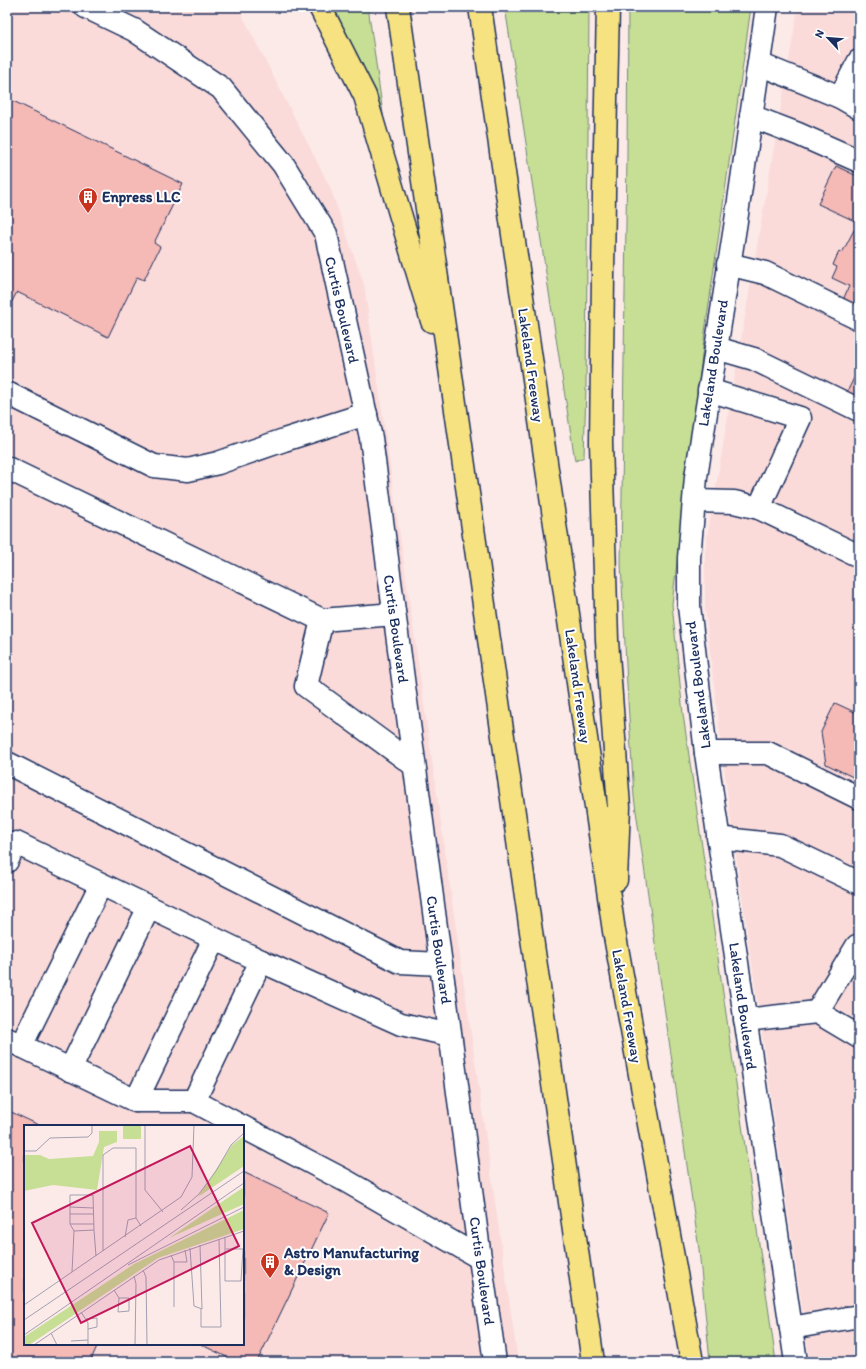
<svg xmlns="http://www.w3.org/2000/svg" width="866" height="1369" font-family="Itim,sans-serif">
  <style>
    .built { fill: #fadbda; fill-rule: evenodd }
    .green { fill: #c7df95; stroke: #71877a }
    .building { fill: #f5b9b6; stroke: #1b2f5e }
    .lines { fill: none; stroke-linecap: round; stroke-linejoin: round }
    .minor-casing { stroke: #1b2f5e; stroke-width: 25 }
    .highway-casing { stroke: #1b2f5e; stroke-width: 25 }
    .minor { stroke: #fff; stroke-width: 22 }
    .highway { stroke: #f7e281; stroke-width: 22 }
    .labels { text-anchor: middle; stroke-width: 4; stroke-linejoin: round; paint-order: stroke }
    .poi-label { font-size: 15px; font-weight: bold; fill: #1b2f5e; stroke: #fff; text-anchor: start }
    .street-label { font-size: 15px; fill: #1b2f5e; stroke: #fff }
    .inset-road { fill: none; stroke: #a29fb1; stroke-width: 1 }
    .view { fill: #c2185b; fill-opacity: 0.15; stroke: #c2185b; stroke-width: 2 }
    .inset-edge { fill: none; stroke: #1b2f5e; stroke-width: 2 }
  </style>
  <rect width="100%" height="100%" fill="#fceae9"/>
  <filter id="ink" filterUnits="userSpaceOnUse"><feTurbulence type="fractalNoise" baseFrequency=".025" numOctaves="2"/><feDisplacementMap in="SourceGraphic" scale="8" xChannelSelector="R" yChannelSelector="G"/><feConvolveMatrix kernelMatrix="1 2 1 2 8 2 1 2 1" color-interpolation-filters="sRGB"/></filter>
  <g filter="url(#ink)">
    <g class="built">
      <path d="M7 7H238L330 187 364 284 518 1362H7ZM25 1126H243V1344H25Z"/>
      <path d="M798 7H859V1362H810L729 808 705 611V550Z"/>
    </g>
    <g class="green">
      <path d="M333 7H368L384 121Z"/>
      <path d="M505 7H589L586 387 584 457 575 461Z"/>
      <path d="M628 7H751L704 339 672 604 683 714 776 1362H710L699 1249 634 797 627 685 621 563 627 157Z"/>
    </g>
    <g class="building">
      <path d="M7 98 183 184 154 243 160 247 144 280 137 277 108 337 17 292 7 311Z"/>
      <path d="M836 166 859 177V223L818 204Z"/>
      <path d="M854 230 859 233V308L843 300 849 286 832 278 837 267 833 265 839 251 842 253Z"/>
      <path d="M859 368V397L847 392Z"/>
      <path d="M835 703 859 714V780L826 764 821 732Z"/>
      <path d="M7 1110 41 1126H25V1344H98L90 1362H7Z"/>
      <path d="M243 1172 329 1213 257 1362H237L200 1344H243Z"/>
    </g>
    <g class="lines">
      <g class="minor-casing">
        <g id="minor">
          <path d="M86 7 134 30 221 88 283 164 326 234 371 438 480 1258 495 1362"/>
          <path d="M767 7 736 221 696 477 689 558V606L706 753 796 1362"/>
          <path d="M759 64 840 97 859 108"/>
          <path d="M840 97 859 61"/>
          <path d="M751 116 798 134 859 161"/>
          <path d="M728 264 765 273 859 319"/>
          <path d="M716 348 754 359 859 410"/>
          <path d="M709 390 800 418 759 508"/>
          <path d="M7 393 154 466 188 470 218 463 284 440 366 414"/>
          <path d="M7 468 322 620 394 614"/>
          <path d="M695 501 734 502 759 508 859 556"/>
          <path d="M322 620 306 686 414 765"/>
          <path d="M706 753H768L859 798"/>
          <path d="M7 763 400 962 441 964"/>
          <path d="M718 838 780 845 859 883"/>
          <path d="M7 861 16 843 261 961"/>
          <path d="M817 1012 857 946H859"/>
          <path d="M745 1020 817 1012 859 1037"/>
          <path d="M7 1039 136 1101H194"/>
          <path d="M21 1046 101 884"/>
          <path d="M70 1070 149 907"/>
          <path d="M136 1101 214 939"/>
          <path d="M241 1126 194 1101 261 961 401 1024 450 1035"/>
          <path d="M243 1127 346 1181 480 1258"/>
          <path d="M791 1328 859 1316"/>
        </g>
      </g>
      <g class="highway-casing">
        <g id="highway">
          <path d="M320 7 365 96 432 321"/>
          <path d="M398 7 593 1362"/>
          <path d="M480 7 614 931 692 1362"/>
          <path d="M608 7 604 193 601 443 607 640 619 807 616 880"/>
        </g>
      </g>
      <use href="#minor" class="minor"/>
      <use href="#highway" class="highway"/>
    </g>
  </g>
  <defs>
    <g id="building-pin" transform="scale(1)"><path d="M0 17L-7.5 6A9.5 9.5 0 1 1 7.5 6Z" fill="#c8321e" stroke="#fff"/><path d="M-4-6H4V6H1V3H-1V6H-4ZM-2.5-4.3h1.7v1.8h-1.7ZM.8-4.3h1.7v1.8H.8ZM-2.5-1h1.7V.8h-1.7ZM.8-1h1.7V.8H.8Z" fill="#fff"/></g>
  </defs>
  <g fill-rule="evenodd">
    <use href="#building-pin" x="88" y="197"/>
    <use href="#building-pin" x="270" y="1262"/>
  </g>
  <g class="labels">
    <g class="poi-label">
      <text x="102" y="202">Enpress LLC</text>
      <text x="284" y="1258">Astro Manufacturing<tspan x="284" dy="17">&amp; Design</tspan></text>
    </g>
    <g class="street-label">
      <text transform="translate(342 310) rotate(77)" y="5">Curtis Boulevard</text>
      <text transform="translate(713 363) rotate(-81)" y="5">Lakeland Boulevard</text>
      <text transform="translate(531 365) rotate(82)" y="5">Lakeland Freeway</text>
      <text transform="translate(396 629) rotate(82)" y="5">Curtis Boulevard</text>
      <text transform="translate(698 685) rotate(-97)" y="5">Lakeland Boulevard</text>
      <text transform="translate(578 686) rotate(82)" y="5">Lakeland Freeway</text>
      <text transform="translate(439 950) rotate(82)" y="5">Curtis Boulevard</text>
      <text transform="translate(627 1006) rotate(80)" y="5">Lakeland Freeway</text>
      <text transform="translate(743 1006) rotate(82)" y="5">Lakeland Boulevard</text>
      <text transform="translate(482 1271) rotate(82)" y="5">Curtis Boulevard</text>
    </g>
  </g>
  <g transform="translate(24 1125)">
    <rect width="220" height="220" fill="#fceae9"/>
    <path d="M117 0V14H99V0ZM75 6H93V17L80 22 73 65 29 60 0 66V30H16L25 34 69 31 75 17ZM220 11V41L174 72 208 20ZM220 62V79L145 113 205 72ZM220 85V104L134 133 5 220H0V212L110 139Z" fill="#c7df95"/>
    <path class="inset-road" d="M121 0V65L139 87M0 26H12L26 13 64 12 68 8V0M46 82 69 83M157 85 175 69 192 46 207 20 220 8M46 89H69M46 99H70M50 106 46 99V70H69L70 105M101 112 104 95 112 93M201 112V156H217L219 124H202M166 123 170 181 178 184 176 120M79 126V30L89 23H112V93L117 101M147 130 150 137V182M150 137H163L161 125M104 140 220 82M119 145 122 152 123 220M48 147 50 106 70 105 72 131M110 151 112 159 111 220M90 165 95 173H105V186L94 187 95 173M0 180 157 72 168 52 170 0M177 184V202H197L195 114M57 187 64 198V220M62 194 73 193V202L64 204M0 195 220 46M27 208 33 220M0 210 220 58M47 216 64 215M10 220 135 135 220 106"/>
    <path class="view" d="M166 21 215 121 57 198 8 98Z"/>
    <rect width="220" height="220" class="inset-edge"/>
  </g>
  <rect width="866" height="1369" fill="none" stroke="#fff" stroke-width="24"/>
  <rect x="12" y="12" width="842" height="1345" fill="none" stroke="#1b2f5e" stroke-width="1.5" filter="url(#ink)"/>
  <g transform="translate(828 38) rotate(296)" stroke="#ffffff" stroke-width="3" paint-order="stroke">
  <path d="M0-3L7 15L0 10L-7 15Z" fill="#1b2f5e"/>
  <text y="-6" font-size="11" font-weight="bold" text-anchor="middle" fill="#1b2f5e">N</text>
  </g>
</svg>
